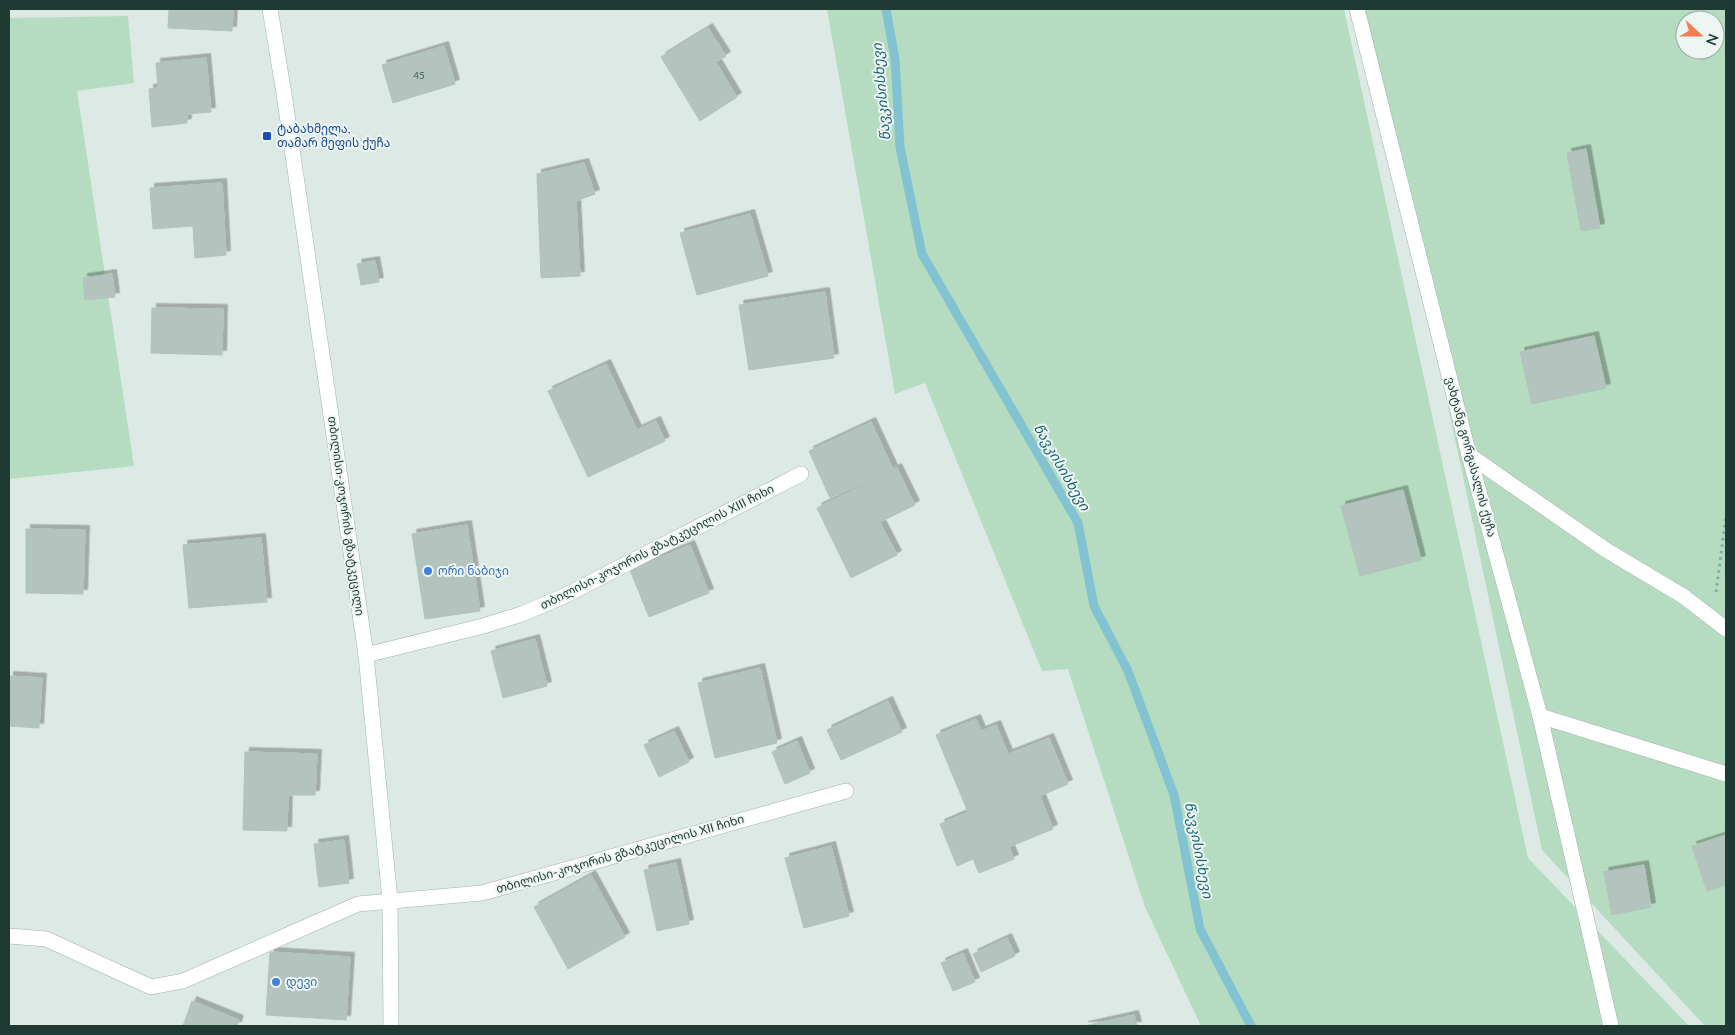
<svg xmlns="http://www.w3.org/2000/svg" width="1735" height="1035" font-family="Lato,'Noto Sans Georgian',sans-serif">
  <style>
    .green { fill: #b5dcc0; fill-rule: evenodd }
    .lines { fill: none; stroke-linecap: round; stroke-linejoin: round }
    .stream { stroke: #83c3d1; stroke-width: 9 }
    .building { fill: #b2c4bd; stroke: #b0c3bb; filter: url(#shadow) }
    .service-casing { stroke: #a0b1ab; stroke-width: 16 }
    .minor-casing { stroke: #a0b1ab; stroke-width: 16 }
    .secondary-casing { stroke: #9cb5ad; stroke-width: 16 }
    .path { stroke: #7daea0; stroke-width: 3; stroke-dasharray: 2.5 4; stroke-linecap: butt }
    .service { stroke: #fff; stroke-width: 15 }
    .minor { stroke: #fff; stroke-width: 15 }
    .secondary { stroke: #fff; stroke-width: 15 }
    .transit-dot { fill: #1a4fb4; stroke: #edf6f2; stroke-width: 2 }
    .shop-dot { fill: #3f7fe0; stroke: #edf6f2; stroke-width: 2 }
    .labels { text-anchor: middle; stroke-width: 4; stroke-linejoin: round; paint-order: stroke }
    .number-label { font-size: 10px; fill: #445c56 }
    .transit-label { font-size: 12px; fill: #164399; stroke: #edf6f2; text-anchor: start }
    .street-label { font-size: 12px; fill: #1f3933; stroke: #edf6f2 }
    .shop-label { font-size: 12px; fill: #366cbe; stroke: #edf6f2; text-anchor: start }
    .water-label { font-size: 14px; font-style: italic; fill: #196375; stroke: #edf6f2 }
  </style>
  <defs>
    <filter id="shadow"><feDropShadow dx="4.5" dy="-4.5" stdDeviation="0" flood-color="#0004"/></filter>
  </defs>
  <rect width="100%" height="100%" fill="#dde9e4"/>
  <g class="green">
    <path d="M827 9H1344L1528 858 1689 1026H1201L1145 907 1068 669 1042 671 925 383 895 394Z"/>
    <path d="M1364 9H1726V1026H1705L1542 850ZM1685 20H1715V50H1685Z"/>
    <path d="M128 16 134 83 77 91 134 466 9 479V18Z"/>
  </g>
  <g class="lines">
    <path class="stream" d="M886 9 895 59 900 147 922 254 1078 523 1094 606 1128 671 1174 795 1200 929 1251 1026"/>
  </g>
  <g class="building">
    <path d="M169 9H233L232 31 168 28Z"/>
    <path d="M708 28 726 56 716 62 737 97 700 121 661 57Z"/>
    <path d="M444 46 455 84 393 103 382 65Z"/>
    <path d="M206 58 211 112 187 114V123L152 127 149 89 158 88 156 63Z"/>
    <path d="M1586 149 1600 228 1581 231 1567 153Z"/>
    <path d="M584 163 595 194 576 201 580 276 541 278 537 174Z"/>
    <path d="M222 183 226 255 195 258 193 226 153 229 150 188Z"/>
    <path d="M750 214 768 276 697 295 680 233Z"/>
    <path d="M375 261 379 282 361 285 357 264Z"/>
    <path d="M112 274 115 297 85 300 83 278Z"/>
    <path d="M825 292 834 358 749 370 739 305Z"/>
    <path d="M152 308 223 309 222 355 151 353Z"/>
    <path d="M1594 336 1606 388 1532 404 1520 352Z"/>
    <path d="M606 364 637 430 656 421 665 441 588 477 548 391Z"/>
    <path d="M871 422 893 469 830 498 809 451Z"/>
    <path d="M897 468 915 505 880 522 897 555 851 578 817 508Z"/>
    <path d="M1403 490 1421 560 1360 576 1341 506Z"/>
    <path d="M467 525 480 611 425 619 412 534Z"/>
    <path d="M26 529 85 530 83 594 26 593Z"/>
    <path d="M261 538 267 602 189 608 183 545Z"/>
    <path d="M690 545 709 593 649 617 630 570Z"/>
    <path d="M535 639 547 686 503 698 491 651Z"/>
    <path d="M760 668 777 743 715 758 698 683Z"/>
    <path d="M9 676 42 678 39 728 9 726Z"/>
    <path d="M888 701 902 732 841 760 827 730Z"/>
    <path d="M976 719 981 731 996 725 1008 754 1049 738 1068 784 1040 796 1053 829 1009 847 1014 859 979 873 973 859 957 866 940 824 968 812 936 735Z"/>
    <path d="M674 731 689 762 659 777 644 745Z"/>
    <path d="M797 741 810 773 785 784 772 752Z"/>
    <path d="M245 752 317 754 315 795H288L287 831 243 830Z"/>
    <path d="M1726 835V885L1707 891 1692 846Z"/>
    <path d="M344 840 349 883 319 887 314 844Z"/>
    <path d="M831 846 849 916 804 928 785 858Z"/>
    <path d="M676 863 689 924 657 931 644 870Z"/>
    <path d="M1644 865 1651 907 1612 915 1604 872Z"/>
    <path d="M591 875 625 937 568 969 534 907Z"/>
    <path d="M1007 938 1015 956 981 972 973 954Z"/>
    <path d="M270 952 350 957 346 1020 266 1015Z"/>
    <path d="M963 953 975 982 953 991 941 963Z"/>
    <path d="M192 1001 239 1020 237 1026H183Z"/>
    <path d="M1134 1015 1137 1026H1084Z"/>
  </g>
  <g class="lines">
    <g class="service-casing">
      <g id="service">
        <path d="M1469 455 1606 550 1683 596 1726 629"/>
        <path d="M1540 716 1611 1026"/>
      </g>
    </g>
    <g class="minor-casing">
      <g id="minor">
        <path d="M1357 9 1469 455 1540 716 1726 774"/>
        <path d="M366 655 483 626 522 614 564 596 801 474"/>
        <path d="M9 936 46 939 151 987 183 981 358 904 482 893 846 791"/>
      </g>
    </g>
    <g class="secondary-casing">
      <path id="secondary" d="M270 9 284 94 366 655 390 900 391 1026"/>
    </g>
    <path class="path" d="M1716 592 1726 516"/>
    <use href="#service" class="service"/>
    <use href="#minor" class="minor"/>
    <use href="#secondary" class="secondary"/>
  </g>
  <rect class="transit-dot" x="262" y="131" width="10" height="10" rx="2.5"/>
  <g class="shop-dot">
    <circle cx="428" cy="571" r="5"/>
    <circle cx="276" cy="982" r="5"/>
  </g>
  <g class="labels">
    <g class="number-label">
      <text x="419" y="79">45</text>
    </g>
    <g class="transit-label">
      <text x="277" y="133">ტაბახმელა,<tspan x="277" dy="14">თამარ მეფის ქუჩა</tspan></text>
    </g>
    <g class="street-label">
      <text transform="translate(1471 457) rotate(75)" y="4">ვახტანგ გორგასალის ქუჩა</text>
      <text transform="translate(346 516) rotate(82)" y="4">თბილისი-კოჯორის გზატკეცილი</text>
      <text transform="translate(657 547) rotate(-27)" y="4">თბილისი-კოჯორის გზატკეცილის XIII ჩიხი</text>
      <text transform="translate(620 854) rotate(-16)" y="4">თბილისი-კოჯორის გზატკეცილის XII ჩიხი</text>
    </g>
    <g class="shop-label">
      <text x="438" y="575">ორი ნაბიჯი</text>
      <text x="286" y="986">დევი</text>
    </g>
    <g class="water-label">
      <text transform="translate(881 92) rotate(-95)" y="5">წავკისისხევი</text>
      <text transform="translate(1062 467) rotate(60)" y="5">წავკისისხევი</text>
      <text transform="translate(1199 850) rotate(79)" y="5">წავკისისხევი</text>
    </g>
  </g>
  <rect width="1735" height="1035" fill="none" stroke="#1f3933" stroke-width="20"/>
  <g transform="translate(1700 35) rotate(111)"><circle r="24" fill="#edf6f2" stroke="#9baaa6"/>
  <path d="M0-4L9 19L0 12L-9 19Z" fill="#f57d50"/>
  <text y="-8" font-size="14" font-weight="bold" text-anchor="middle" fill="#1f3933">N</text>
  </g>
</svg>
